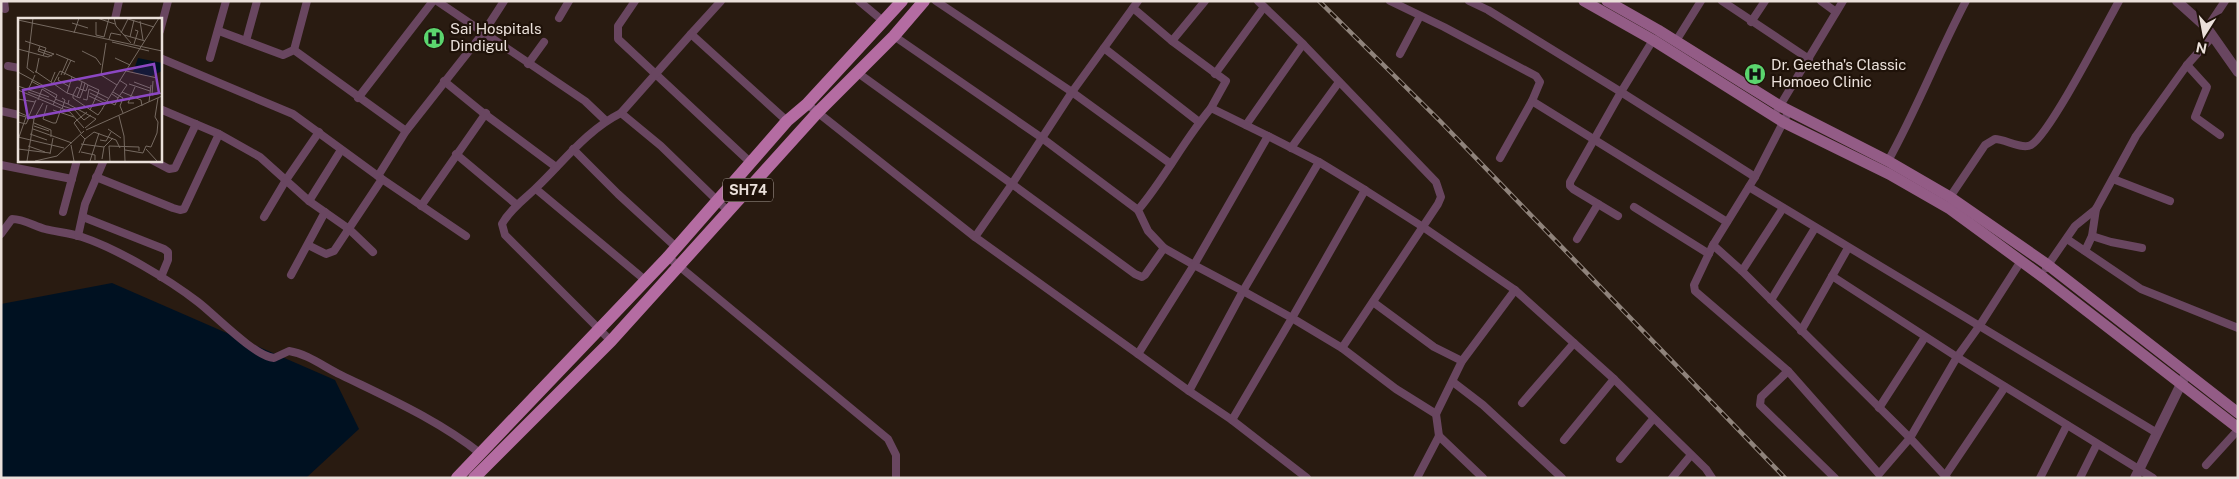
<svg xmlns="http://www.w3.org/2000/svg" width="2239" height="479" font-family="'Public Sans',sans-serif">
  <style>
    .water { fill: #001121 }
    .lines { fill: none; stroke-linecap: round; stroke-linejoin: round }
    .minor { stroke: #694660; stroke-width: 8 }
    .tertiary { stroke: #694660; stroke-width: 10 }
    .secondary { stroke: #935c86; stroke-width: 11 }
    .primary { stroke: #b46ca2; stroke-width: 12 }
    .rail-casing { stroke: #8f837b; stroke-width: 4.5 }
    .rail { stroke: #1f1209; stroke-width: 2.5; stroke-dasharray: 8; stroke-linecap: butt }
    .labels { text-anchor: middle; stroke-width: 4.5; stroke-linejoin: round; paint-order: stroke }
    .shield { fill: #1f1209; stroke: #ada29b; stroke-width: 1 }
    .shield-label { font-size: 14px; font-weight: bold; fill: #eae0da }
    .poi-label { font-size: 15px; fill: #eae0da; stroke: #1f1209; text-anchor: start }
    .inset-road { fill: none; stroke: #766a61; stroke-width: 1 }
    .view { fill: #8c47c3; fill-opacity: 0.15; stroke: #8c47c3; stroke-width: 2.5 }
    .inset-edge { fill: none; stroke: #eae0da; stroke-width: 2.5 }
  </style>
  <rect width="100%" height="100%" fill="#291b11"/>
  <path class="water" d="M112 283 335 380 359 429 306 478H1V304Z"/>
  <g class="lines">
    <g class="minor">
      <path d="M4 1 5 9"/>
      <path d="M437 1 585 101 606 121"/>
      <path d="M635 1 618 26V39L751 163"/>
      <path d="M721 1 691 34 787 121"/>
      <path d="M859 1 883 21"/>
      <path d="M936 1 1072 92 1171 164"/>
      <path d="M1258 1 1303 44 1436 182 1441 197 1438 204 1342 348 1292 318 1365 190 1423 227 1515 290 1614 379 1706 469 1712 478"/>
      <path d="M1390 1 1444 27 1536 76 1540 82 1532 101"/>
      <path d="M1469 1 1488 10 1621 92 1653 40"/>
      <path d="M1722 1 1809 59"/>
      <path d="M1821 1 1836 12"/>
      <path d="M1133 8 1172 41 1226 81 1211 108"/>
      <path d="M559 18 569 1"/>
      <path d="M115 19 119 1"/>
      <path d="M1751 22 1765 1"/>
      <path d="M2207 28 2225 1"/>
      <path d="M160 31 168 1"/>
      <path d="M219 31 283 55 294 50 406 131"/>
      <path d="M894 36 1042 138 1138 210"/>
      <path d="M246 41 257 1"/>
      <path d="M1172 41 1205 1"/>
      <path d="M1676 41 1701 1"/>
      <path d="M1104 48 1199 122"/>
      <path d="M294 50 307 1"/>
      <path d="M1400 54 1420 16"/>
      <path d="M160 58 293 114 382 179 466 236"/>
      <path d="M210 58 226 1"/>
      <path d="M528 64 544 42"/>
      <path d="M2187 65 2207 87 2195 117 2220 135"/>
      <path d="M8 66 19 68"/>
      <path d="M858 73 1012 184 1072 92 1138 1"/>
      <path d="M1215 74 1264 7"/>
      <path d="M444 81 482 112 556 167"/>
      <path d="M358 98 433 1"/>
      <path d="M807 104 975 237"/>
      <path d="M160 109 219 134 260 157 309 201 349 229 373 252"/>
      <path d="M1778 109 1843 1"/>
      <path d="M1 111 19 115"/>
      <path d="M1789 111 1755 177 1713 245 1742 271 1910 438 1957 357 1980 325 2021 261"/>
      <path d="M621 113 661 146 728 211"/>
      <path d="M1246 125 1303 44"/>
      <path d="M1291 148 1339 82"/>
      <path d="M573 149 618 194 676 247"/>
      <path d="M456 154 517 205"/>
      <path d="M1500 158 1532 101 1727 222"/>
      <path d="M152 160 169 169 175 168 196 124"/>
      <path d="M1888 161C1917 109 1938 54 1966 1"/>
      <path d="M1 165 72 179"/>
      <path d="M378 176 406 131 484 32 504 1"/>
      <path d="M96 177 173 208 180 210 184 209 219 134"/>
      <path d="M2113 179 2170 201"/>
      <path d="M1749 187 2157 433"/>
      <path d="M536 189 645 280"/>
      <path d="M1950 197 1985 145 1995 139C2005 139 2022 150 2031 145 2050 134 2105 26 2119 1"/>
      <path d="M309 201 341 150"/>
      <path d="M421 206 486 113"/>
      <path d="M1634 207 1709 254"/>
      <path d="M63 212 77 160"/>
      <path d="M1618 216 1573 189 1570 186V182L1621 92 1755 177"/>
      <path d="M83 217 164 249 168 252V260L161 277"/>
      <path d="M264 217 286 180 319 132"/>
      <path d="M1 234 12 219C24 219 34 226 45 229 57 232 70 233 82 237 118 249 168 279 198 302 215 315 254 356 274 358L289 351C308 354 324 367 341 375 390 399 438 420 481 454"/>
      <path d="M78 236 85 204 104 160"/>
      <path d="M2092 236 2111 242 2142 248"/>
      <path d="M1577 239 1598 204"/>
      <path d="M2067 239 2141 289 2238 328"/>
      <path d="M308 245 326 254 334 251 382 179"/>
      <path d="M1713 245 1694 285 1695 291 1788 371 1879 474 1910 438 1947 478"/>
      <path d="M1164 248 1194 265 1268 136 1319 162"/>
      <path d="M2085 251 2092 236 2096 209"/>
      <path d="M668 257 888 439 896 455V478"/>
      <path d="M1194 265 1243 291 1189 391 1138 354Z"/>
      <path d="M2046 268 2075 226 2096 209 2136 136 2187 65 2212 37"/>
      <path d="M1742 271 1783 208"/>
      <path d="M291 275 325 212"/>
      <path d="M1832 276 1957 357 2153 478"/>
      <path d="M1771 300 1815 228"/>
      <path d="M1373 302 1434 347 1462 361"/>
      <path d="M1801 331 1848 248"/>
      <path d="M611 341 505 235 502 224C510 209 525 199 537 187 564 161 587 130 621 113L691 34"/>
      <path d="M1342 348 1396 389 1436 414"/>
      <path d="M1138 354 975 237 1012 184 1135 274 1142 277 1145 275 1164 248 1148 231 1138 210C1165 178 1184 140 1211 108L1268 136"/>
      <path d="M1788 371 1761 397 1760 405 1835 478"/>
      <path d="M1453 382 1483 405 1562 478"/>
      <path d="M1189 391 1232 420 1307 478"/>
      <path d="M1522 403 1574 343"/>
      <path d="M1879 408 1925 337"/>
      <path d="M1232 420 1292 318 1243 291 1319 162 1365 190"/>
      <path d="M1439 436 1483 478"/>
      <path d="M1564 440 1614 379"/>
      <path d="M1620 459 1653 419"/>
      <path d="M2206 465 2238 430"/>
      <path d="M1945 476 2005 387"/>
      <path d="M1417 478 1439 436 1436 414 1462 361 1515 290"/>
      <path d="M1672 478 1691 455"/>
      <path d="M2040 478 2067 425"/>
      <path d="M2080 478 2097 444"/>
    </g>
    <g class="tertiary">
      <path d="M2177 1 2207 28 2238 72"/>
      <path d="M2135 478 2184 378"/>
    </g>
    <g class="secondary">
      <path d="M1584 1 1653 40 1783 122 1889 174 1950 209 2044 278 2238 428"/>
      <path d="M1607 1 1658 30 1780 106 1888 161 1950 197 2048 265 2238 413"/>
    </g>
    <g class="primary">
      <path d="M457 478 668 257 787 121 807 104 902 1"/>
      <path d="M474 478 611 341 817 113 894 36 924 1"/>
    </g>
    <g class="rail-casing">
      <path id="rail" d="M1319 1 1440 121 1785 478"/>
    </g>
    <use href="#rail" class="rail"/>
  </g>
  <defs>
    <g id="hospital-disc" transform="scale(1.125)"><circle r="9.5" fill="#5bd56e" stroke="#1f1209"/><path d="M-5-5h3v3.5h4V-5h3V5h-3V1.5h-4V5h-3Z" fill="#111"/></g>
  </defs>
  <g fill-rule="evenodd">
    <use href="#hospital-disc" x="434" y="38"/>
    <use href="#hospital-disc" x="1755" y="74"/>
  </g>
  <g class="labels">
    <rect class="shield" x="723" y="178.5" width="50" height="23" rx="4"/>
    <g class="shield-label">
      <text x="748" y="195">SH74</text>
    </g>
    <g class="poi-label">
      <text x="450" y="34">Sai Hospitals<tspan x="450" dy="17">Dindigul</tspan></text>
      <text x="1771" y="70">Dr. Geetha's Classic<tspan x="1771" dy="17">Homoeo Clinic</tspan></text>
    </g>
  </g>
  <g transform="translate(18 18)">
    <rect width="144" height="144" fill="#291b11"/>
    <path d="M120 40 144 45V53L131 59 115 54Z" fill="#001121"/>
    <path class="inset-road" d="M15 0 9 50 16 55M79 0 97 6M96 0 98 8 113 25M0 2 144 33M122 3 125 22M78 4V17L86 19 91 0M54 5 70 10M56 15 61 0M103 15 110 1 136 9M106 17 127 23M112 19 116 2M91 21 93 15 103 17M7 23 28 30 25 38M94 24 131 33M88 25 83 57 99 67M116 26 120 13 117 12M22 28 20 33 34 38M0 31 30 39 36 36M21 31 36 36M64 33 78 40 83 47M38 36 57 44M97 40 112 47M17 53 33 64M108 53 139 60M0 54 26 68M37 54 33 64 49 75 55 77 59 79 62 71 59 69 55 77V80L80 97 85 90M18 55 21 40M43 57 50 41M46 57 53 42M41 59 40 62 52 69M13 63 39 77 38 80M135 63 134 77 144 75M116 64 132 70M67 65 70 67 68 73 65 72ZM35 66 42 53 67 65M111 66 132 73M0 68 31 79M0 72 52 94 66 110M10 72 17 57M10 74 37 84M95 74 105 80 102 88 105 95M104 74 123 82 124 88M49 75 54 59M72 75 88 83M71 78 88 86M59 79 62 80 65 72 62 71 64 64M100 80 109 67 101 62M0 81 17 84M37 81 50 86 51 82M65 81 69 82 71 71 80 75 81 72 70 67M20 82 24 71 38 80 35 87M89 83 97 87 100 80 94 76M36 84 45 88 47 82 44 80M131 84 133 67M116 85H110L117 69M50 86 78 101 67 110M29 87 25 101 35 105H38L43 91M44 91 45 88 57 92 63 99 59 102M84 91 141 0M35 92 56 99M72 92 80 75 90 80M0 94 16 101 9 143M69 94 63 99 66 102 73 97M11 98 18 82M101 98 106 118 107 143M16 101 25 85M59 102 56 105 63 115M0 104 8 106 12 98M16 105 33 112V119M16 108 31 113M15 111 54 125M90 111 103 120M68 112 144 78M12 116 29 122M0 119 46 130M67 121 76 114 98 122 102 130M0 122 8 99 1 97M82 122 88 123 93 114M63 126 86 129M53 127 56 143M10 128 27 134M0 131 32 135M128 131 139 143M107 132 125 135 128 128 133 129 139 115 140 104 137 99 140 80M63 134 77 137V142M61 135 67 121 62 116M32 136 35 120M84 141 86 129 95 120M17 143 39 138 66 113M72 143 81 115M92 143 91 128 121 129V133"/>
    <path class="view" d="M136 46 141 75 10 100 5 72Z"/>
    <rect width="144" height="144" class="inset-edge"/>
  </g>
  <rect width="2239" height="479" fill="none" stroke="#eae0da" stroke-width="5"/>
  <g transform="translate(2204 35) rotate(191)" stroke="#1f1209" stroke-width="4" paint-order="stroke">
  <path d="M0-4L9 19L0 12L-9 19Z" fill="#eae0da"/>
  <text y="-8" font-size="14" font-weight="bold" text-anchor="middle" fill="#eae0da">N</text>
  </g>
</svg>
